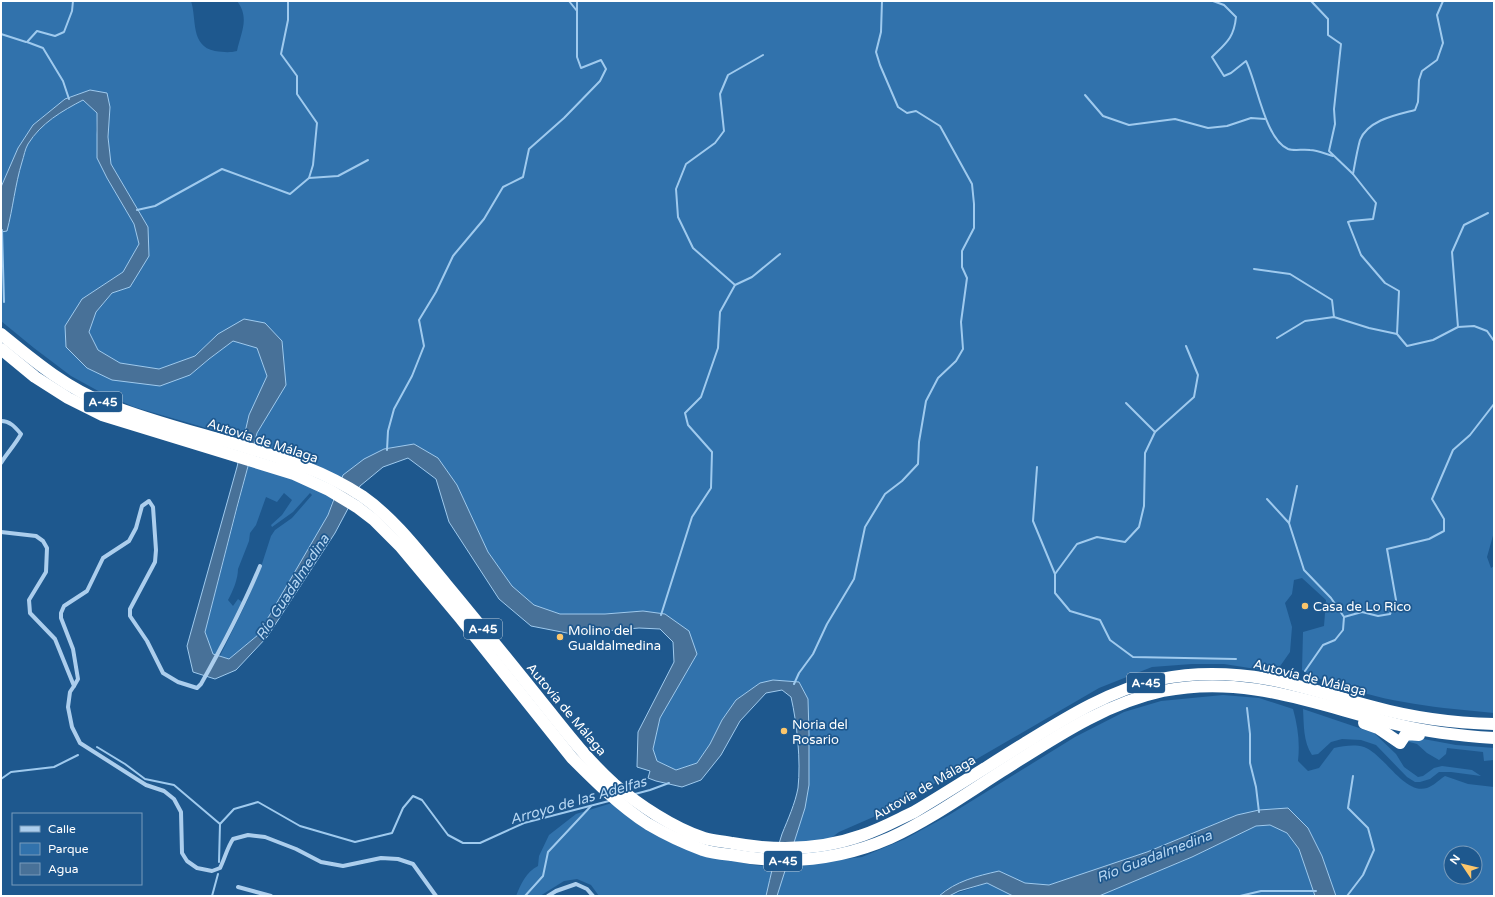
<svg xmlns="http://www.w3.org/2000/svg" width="1495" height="897" font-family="'Varela Round',sans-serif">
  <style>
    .green { fill: #3172ac; fill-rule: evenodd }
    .water { fill: #487198; stroke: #9fcaee }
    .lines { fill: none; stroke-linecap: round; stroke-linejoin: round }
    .stream { stroke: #9fcaee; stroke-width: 2 }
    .street { stroke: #acceed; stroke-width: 4 }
    .highway { stroke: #fff; stroke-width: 12 }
    .poi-dot { fill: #fcc66b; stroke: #1e588e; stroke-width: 1.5 }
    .labels { text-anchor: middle; stroke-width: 3.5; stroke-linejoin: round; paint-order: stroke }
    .shield { fill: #1e588e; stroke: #bccddd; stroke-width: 1 }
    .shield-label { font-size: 12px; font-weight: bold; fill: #fff }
    .street-label { font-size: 13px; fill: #fff; stroke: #1e588e }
    .poi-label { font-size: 13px; fill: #fff; stroke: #1e588e; text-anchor: start }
    .water-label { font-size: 14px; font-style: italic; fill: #b8d8f4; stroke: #1e588e }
  </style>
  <rect width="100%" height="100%" fill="#1e588e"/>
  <g class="green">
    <path d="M1 1H191C197 19 190 46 215 51 223 52 229 53 237 51 241 32 250 18 237 1H1494V532L1487 557 1491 568 1494 566V713C1441 708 1386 703 1336 684 1324 680 1312 677 1302 670L1303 632 1324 626 1326 600 1302 578 1294 580 1292 594 1285 603 1292 627 1290 652 1276 672 1224 664H1192L1152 667 1099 688 887 811 839 832 831 838 836 860 862 857 905 839 949 815 1075 737 1124 712 1161 701 1223 695 1259 698 1293 709C1298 727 1300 743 1298 761L1308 771 1319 768 1334 748C1344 746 1354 744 1364 747 1385 755 1404 795 1427 788 1433 786 1439 780 1445 776L1468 784 1494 787V896H1336L1322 856 1308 828 1288 808 1237 815 1147 852 1049 885 1025 883 999 871 947 889 939 896H777L805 808 809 785V734L808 699 799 682 760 683 736 700 722 720 710 744 697 763 676 770 657 761 653 749 660 718 697 654 665 614 643 611 605 614H560L534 605 512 586 488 552 457 485 438 458 414 444 384 449 333 498 328 515 258 635 229 659 220 656 247 601 260 570 271 536 275 530 292 518 312 495 310 493 293 512 272 527 271 525 282 515 292 500 284 493 277 502 266 497 256 525 250 533 249 541 238 569C238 579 233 591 228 600L233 606 238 599 242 602 215 655 213 654 205 632 257 433 270 411 282 341 218 334 195 356 159 369 120 363 98 350 89 332 96 312 112 293 130 287 148 227 111 164 108 137 110 107 90 90 65 99 33 125 18 148 1 187ZM1451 853H1475V877H1451Z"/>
    <path d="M83 100 97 113 96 130 107 178 134 224 139 244 123 272 82 299 87 368 190 375 209 359 233 341 257 348 267 376 249 415 244 439 134 407 102 393 71 376 34 348 1 321V232L7 231C13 208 15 184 22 162 24 156 25 149 28 144 41 123 62 111 83 100Z"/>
    <path d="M1303 709 1374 733 1396 754 1404 767 1418 777 1423 776 1434 768 1442 766 1472 770 1481 776 1451 772H1439L1430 779 1420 782H1415L1407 777 1376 745 1361 740 1342 739 1331 742 1318 754 1312 755C1303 741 1304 725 1303 709Z"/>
    <path d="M1418 738 1456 745 1494 748V760L1484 761 1483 752 1447 748 1446 754 1439 760 1427 753 1417 744 1406 741 1408 739Z"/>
    <path d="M612 803 730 860 753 865 773 867 766 896H599L591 885 577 879 564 881 540 896H516C521 884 526 872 538 866L539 856 549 835 576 814Z"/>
    <path d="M1270 825 1287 832 1299 849 1315 896H1099L1192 857 1256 826Z"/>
    <path d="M987 883 1013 896H949Z"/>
  </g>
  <g class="water">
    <path d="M90 90 107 93 110 107 108 137 111 164 148 227 149 256 130 287 112 293 96 312 89 332 98 350 120 363 159 369 195 356 218 334 244 319 265 323 282 341 286 385 257 433 237 507 205 632 213 654 229 659 258 635 328 515 343 475 364 459 384 449 414 444 438 458 457 485 488 552 512 586 534 605 560 614H605L643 611 665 614 689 631 697 654 660 718 653 749 657 761 676 770 697 763 710 744 722 720 736 700 760 683 773 680 799 682 808 699 809 734V785L805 808 777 896H766C771 875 775 854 782 834 788 819 795 804 798 788 801 761 797 723 791 697L782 690 766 693 740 721 721 755 701 780 682 787 656 781 648 778 650 771 637 767 638 732 674 662 673 642 660 629 639 628 572 634 531 626 499 599 449 522 436 479 408 458 383 467 360 486 335 533 267 637 236 670 215 679 193 672 187 646 237 467 249 415 267 376 257 348 233 341 209 359 190 375 160 386 112 380 87 368 66 347 65 326 82 299 123 272 139 244 134 224 107 178 97 158V113L83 100C62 111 41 123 28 144 25 149 24 156 22 162 15 185 13 208 7 231L1 232V187L18 148 33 125 65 99Z"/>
    <path d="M1288 808 1308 828 1322 856 1336 896H1315L1299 849 1287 833 1270 825 1256 826 1192 857 1099 896H1013L987 883 959 891 949 896H939C956 881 977 876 999 871L1025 883 1049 885 1147 852 1237 815 1259 810Z"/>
  </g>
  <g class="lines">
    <g class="stream">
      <path d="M569 1 577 11"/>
      <path d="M1213 1 1224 5 1236 17C1234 38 1226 43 1212 57L1224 76 1231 73 1246 61C1257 83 1265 139 1288 149 1294 151 1303 149 1310 150 1317 150 1326 154 1333 156"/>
      <path d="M1311 1 1328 19V35L1341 44 1334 109 1335 124 1329 151 1353 174 1376 203 1373 219 1351 221 1348 222 1361 255 1385 283 1399 291 1397 334 1407 346 1433 340 1458 327 1474 326 1487 331 1494 341"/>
      <path d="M1 34 26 42"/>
      <path d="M1085 95 1103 116 1129 125 1175 119 1208 128 1227 126 1251 118 1265 119"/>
      <path d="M69 99 63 81 43 48 27 42 37 31 55 36 64 32 72 11 73 1"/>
      <path d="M1353 174C1355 163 1357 151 1360 140 1368 120 1396 115 1415 110L1418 102 1419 80 1422 71 1437 60 1443 43 1437 15 1443 1"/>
      <path d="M309 178 338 176 368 160"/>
      <path d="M137 210 155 206 222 169 290 194 309 178 313 165 317 123 297 94V76L281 54 288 20V1"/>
      <path d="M2 230 4 302"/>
      <path d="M1254 269 1290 274 1332 300 1334 317"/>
      <path d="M735 285 693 248 678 217 676 189 686 164 715 143 724 131 720 94 728 75 763 55"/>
      <path d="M1458 327 1452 252 1464 225 1488 213"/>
      <path d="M1277 338 1305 321 1334 317 1369 328 1397 334"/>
      <path d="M1186 346 1198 375 1194 397 1155 432 1145 453 1144 506 1139 527 1125 542 1097 537 1077 544 1055 574V593L1070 611 1100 620 1110 640 1133 657 1236 659"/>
      <path d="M1494 359V371"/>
      <path d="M1126 403 1155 432"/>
      <path d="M387 450 388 431 394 409 412 376 424 346 419 320 436 292 453 256 484 219 503 187 523 177 529 149 564 118 600 81 606 69 601 60 581 68 577 57V1"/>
      <path d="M1037 467 1033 521 1055 574"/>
      <path d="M1267 499 1289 523 1304 570 1331 598 1344 617"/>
      <path d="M1289 523 1297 486"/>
      <path d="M661 615 692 517 711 488 712 452 688 425 685 413 701 397 718 348 720 312 735 285 752 277 780 254"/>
      <path d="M1305 671 1323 645 1335 640 1343 630 1344 617 1362 612 1378 616 1390 614 1396 600 1387 549 1429 539 1444 531V519L1432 499 1453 450 1470 435 1494 404"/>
      <path d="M794 684 799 673 813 654 827 624 854 579 865 527 885 494 902 481 918 464 919 442 926 401 938 378 956 361 963 349 961 322 967 278 962 267V251L974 228V204L972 184 940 126 916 111 907 113 898 107 880 65 876 52 881 32 882 1"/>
      <path d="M1247 708 1250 734V763L1256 787 1259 812"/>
      <path d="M97 747 125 764 145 779 174 785 220 824"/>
      <path d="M1 779 11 772 54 767 78 755"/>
      <path d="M635 794 650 790 669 783"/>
      <path d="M219 862 220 824 234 809 258 802 300 826 355 842 392 833 403 808 413 796 422 800 448 835 463 843H480L524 823 609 801"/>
      <path d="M212 896 218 874"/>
      <path d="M525 896 543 876 548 852 591 806"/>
      <path d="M1240 896 1261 891H1316"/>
      <path d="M1347 896 1363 875 1374 850 1368 828 1348 808 1353 776"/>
    </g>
    <g class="street">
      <path d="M1 421C10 421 15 427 21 434 15 445 7 453 1 463"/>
      <path d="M1 532 36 536 43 541 47 548 46 572 29 600 30 613 55 639 74 686 70 692 68 707 72 727 80 743 146 785 164 791 174 799 181 812 182 853 187 861 197 868 212 871 220 868C225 858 227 848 233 839L248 835 265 837 296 849 321 862 343 866 381 858 398 859 413 864 436 896"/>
      <path d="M74 686 78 679 73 649 61 618V613L64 606 87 591 103 558 129 541 136 528 142 506 149 501 153 507 156 550 155 562 130 609V616L147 641 163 673 178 682 197 688 201 684C223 645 243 607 260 566"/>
      <path d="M238 887 271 896"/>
      <path d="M548 896 556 891 576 884 587 889 593 896"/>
    </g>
    <g class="highway">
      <path d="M1 334C34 361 66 388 107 404 152 422 199 433 245 447 288 460 324 471 362 496 395 519 420 553 446 584 476 620 505 656 534 692 559 723 584 757 614 784 639 805 673 828 704 838 713 841 723 841 732 843 776 851 821 850 863 835 881 829 897 820 914 812 951 790 988 766 1025 743 1067 717 1110 690 1160 679 1195 672 1233 673 1268 679 1304 686 1339 698 1374 707 1414 718 1453 723 1494 724"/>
      <path d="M1 349 35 377 68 398 102 415 294 474 329 490 357 507 374 520 400 546 461 619 572 758C596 782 620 806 648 824 665 834 684 843 703 850 712 853 723 854 732 855 786 865 840 860 890 838 929 820 966 794 1002 771 1053 739 1103 704 1163 691 1246 674 1316 705 1395 724 1427 732 1460 736 1494 738"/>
      <path d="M1364 723 1378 728 1400 743 1406 734 1419 735"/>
    </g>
  </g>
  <g class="poi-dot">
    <circle cx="1305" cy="606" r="4"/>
    <circle cx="560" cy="637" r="4"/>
    <circle cx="784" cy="731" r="4"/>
  </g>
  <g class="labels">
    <g class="shield">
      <rect x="84" y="392" width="38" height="20" rx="3"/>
      <rect x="464" y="619" width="38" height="20" rx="3"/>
      <rect x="1127" y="673" width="38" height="20" rx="3"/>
      <rect x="764" y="851" width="38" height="20" rx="3"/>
    </g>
    <g class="shield-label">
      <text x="103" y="406">A-45</text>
      <text x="483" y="633">A-45</text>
      <text x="1146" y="687">A-45</text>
      <text x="783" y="865">A-45</text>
    </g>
    <g class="street-label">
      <text transform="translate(263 440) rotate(18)" y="5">Autovía de Málaga</text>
      <text transform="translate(1310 677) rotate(14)" y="5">Autovía de Málaga</text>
      <text transform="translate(567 709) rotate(50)" y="5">Autovía de Málaga</text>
      <text transform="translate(924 787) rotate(-30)" y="5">Autovía de Málaga</text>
    </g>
    <g class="poi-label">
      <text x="1313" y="611">Casa de Lo Rico</text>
      <text x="568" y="635">Molino del<tspan x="568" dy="15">Gualdalmedina</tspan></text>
      <text x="792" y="729">Noria del<tspan x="792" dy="15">Rosario</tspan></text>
    </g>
    <g class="water-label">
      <text transform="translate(292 587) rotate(-57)" y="5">Río Guadalmedina</text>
      <text transform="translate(578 800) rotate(-16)" y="5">Arroyo de las Adelfas</text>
      <text transform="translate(1154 856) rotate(-21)" y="5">Río Guadalmedina</text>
    </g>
  </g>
  <rect width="1495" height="897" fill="none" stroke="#ffffff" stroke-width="4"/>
  <rect x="12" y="813" width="130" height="72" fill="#1e588e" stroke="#789bbb"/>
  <rect x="20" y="826" width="20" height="6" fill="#acceed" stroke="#789bbb"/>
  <text x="48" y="833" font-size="12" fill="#ffffff">Calle</text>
  <rect x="20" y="843" width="20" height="12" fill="#3172ac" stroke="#789bbb"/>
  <text x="48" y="853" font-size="12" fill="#ffffff">Parque</text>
  <rect x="20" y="863" width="20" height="12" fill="#487198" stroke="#789bbb"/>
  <text x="48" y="873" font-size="12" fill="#ffffff">Agua</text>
  <g transform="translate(1463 865) rotate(305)"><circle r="19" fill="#1e588e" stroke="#789bbb"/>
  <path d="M0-3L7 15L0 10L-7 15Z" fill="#fcc66b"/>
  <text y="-6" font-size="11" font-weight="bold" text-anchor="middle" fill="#ffffff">N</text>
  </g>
</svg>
